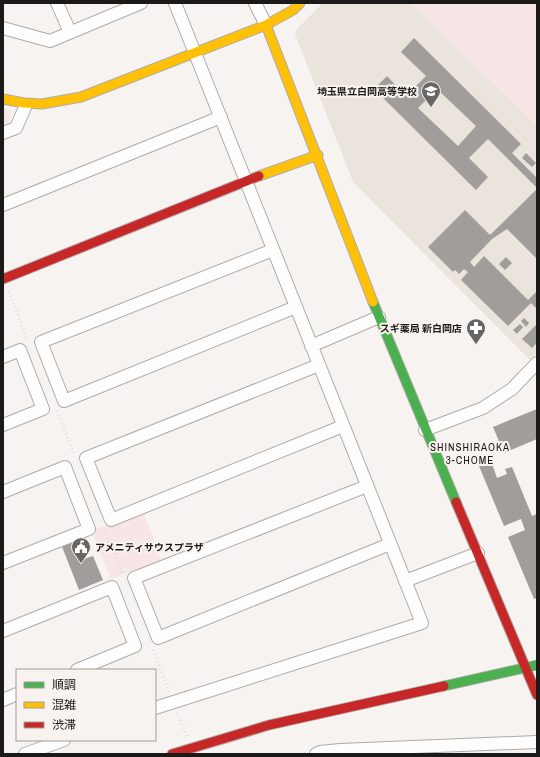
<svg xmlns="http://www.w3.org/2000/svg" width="540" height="757" font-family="'Archivo Narrow','Noto Sans JP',sans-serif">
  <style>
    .built { fill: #eae4dc }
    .green { fill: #f7e6e5 }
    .building { fill: #a09d9b; fill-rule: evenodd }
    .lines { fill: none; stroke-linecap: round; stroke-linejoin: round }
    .street-casing { stroke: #aeacaa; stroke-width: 14 }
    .fast-casing { stroke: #aeacaa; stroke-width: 11 }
    .slow-casing { stroke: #aeacaa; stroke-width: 11 }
    .jam-casing { stroke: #aeacaa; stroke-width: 11 }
    .path { stroke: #dcdcdb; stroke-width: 2.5; stroke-dasharray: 1 3; stroke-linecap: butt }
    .street { stroke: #fefdfd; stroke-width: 12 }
    .fast { stroke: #4caf50; stroke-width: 9 }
    .slow { stroke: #ffc107; stroke-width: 9 }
    .jam { stroke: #c62828; stroke-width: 9 }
    .labels { text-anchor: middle; stroke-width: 4; stroke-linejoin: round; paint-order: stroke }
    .poi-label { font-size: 10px; font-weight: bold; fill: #1b1a18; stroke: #f8f3ee; text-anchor: end }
    .neighbourhood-label { font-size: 11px; letter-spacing: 1px; fill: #1b1a18; stroke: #f8f3ee }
  </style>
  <rect width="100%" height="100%" fill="#f6f3f0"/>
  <path class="built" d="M323 3H537V353L530 360 353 182 295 34 297 29Z"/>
  <g class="green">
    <path d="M411 3H537V127Z"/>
    <path d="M3 108 12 111 8 126 3 128Z"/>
    <path d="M143 511 161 560 111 579 92 531Z"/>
  </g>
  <g class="building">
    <path d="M414 38 521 144 512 153 537 178V188L488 139 469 158 488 177 476 190 374 89 387 76 406 96 426 76 401 52ZM437 89 476 126 458 146 418 108 425 101 431 107 434 104 428 99Z"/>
    <path d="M526 153 536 163 532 167 522 158Z"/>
    <path d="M537 189V259L507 229 492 239 470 262 474 267 484 256 528 300 537 291V309L531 303 508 326 461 280 468 272 464 269 459 274 455 270 453 272 428 247 465 210 490 235Z"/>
    <path d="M506 257 512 263 505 270 499 264Z"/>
    <path d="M524 318 529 323 526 327 521 321Z"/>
    <path d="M520 324 523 327 517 334 513 330Z"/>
    <path d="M537 324V343L532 348 522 339Z"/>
    <path d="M537 409V439L504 453 493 427Z"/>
    <path d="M491 461 497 478 507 474 505 469 512 467 532 516 537 514V598L534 599 508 537 525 530 521 519 504 526 479 466Z"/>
    <path d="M75 538 84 559 93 556 103 580 79 590 61 544Z"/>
  </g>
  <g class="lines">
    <g class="street-casing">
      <g id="street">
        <path d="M57 3 70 32"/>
        <path d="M255 3 266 25"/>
        <path d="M3 28 50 41 141 3"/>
        <path d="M3 133 16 128 26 105"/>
        <path d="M3 205 221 117"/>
        <path d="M273 250 41 342 64 401 296 307"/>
        <path d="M311 346 379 317"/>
        <path d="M3 357 20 350 43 409 3 425"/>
        <path d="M319 365 86 458 111 520 343 426"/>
        <path d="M425 430 483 408 512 389 537 363"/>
        <path d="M367 486 134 578 158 638 390 544"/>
        <path d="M3 492 65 467 89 529 3 563"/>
        <path d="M405 581 478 553"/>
        <path d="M3 631 112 587 135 646 77 670"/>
        <path d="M3 700 17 694"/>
        <path d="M155 708 422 623 175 3"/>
        <path d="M25 754 64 740"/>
        <path d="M316 754 320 752 340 750 537 742"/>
      </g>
    </g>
    <g class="fast-casing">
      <g id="fast">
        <path d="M373 302 456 502"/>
        <path d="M444 686 537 665"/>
      </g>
    </g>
    <g class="slow-casing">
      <g id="slow">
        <path d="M266 25 373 302"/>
        <path d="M3 99 24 103 42 104 81 97 266 25 293 10 300 3"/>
        <path d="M259 176 318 155"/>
      </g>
    </g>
    <g class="jam-casing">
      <g id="jam">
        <path d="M3 279 259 176"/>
        <path d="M456 502 537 695"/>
        <path d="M172 754 269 725 444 686"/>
      </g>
    </g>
    <g class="path">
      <path d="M9 292 27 339"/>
      <path d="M57 411 74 454"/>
      <path d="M105 531 123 575"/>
      <path d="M153 650 169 692"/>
      <path d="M177 713 187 736"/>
    </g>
    <use href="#street" class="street"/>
    <use href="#fast" class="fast"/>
    <use href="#slow" class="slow"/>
    <use href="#jam" class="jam"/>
  </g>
  <defs>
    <g id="school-pin" transform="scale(1)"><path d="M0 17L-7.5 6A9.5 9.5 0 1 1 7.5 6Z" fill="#686664" stroke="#f8f3ee"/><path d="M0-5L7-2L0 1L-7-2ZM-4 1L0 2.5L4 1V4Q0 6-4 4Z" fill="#fff"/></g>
    <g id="pharmacy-pin" transform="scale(1)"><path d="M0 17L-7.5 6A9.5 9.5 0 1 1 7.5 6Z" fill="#686664" stroke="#f8f3ee"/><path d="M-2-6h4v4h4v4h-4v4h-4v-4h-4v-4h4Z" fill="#fff"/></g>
    <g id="civic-pin" transform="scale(1)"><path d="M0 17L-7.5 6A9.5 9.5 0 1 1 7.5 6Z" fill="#686664" stroke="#f8f3ee"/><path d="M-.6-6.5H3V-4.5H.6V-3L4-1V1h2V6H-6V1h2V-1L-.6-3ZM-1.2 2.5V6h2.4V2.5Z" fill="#fff"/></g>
  </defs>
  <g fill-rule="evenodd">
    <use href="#school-pin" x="431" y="91"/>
    <use href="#pharmacy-pin" x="476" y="328"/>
    <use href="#civic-pin" x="81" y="547"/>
  </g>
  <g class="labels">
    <g class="poi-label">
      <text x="417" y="95">埼玉県立白岡高等学校</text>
      <text x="462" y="332">スギ薬局 新白岡店</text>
      <text x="95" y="551" text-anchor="start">アメニティサウスプラザ</text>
    </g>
    <g class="neighbourhood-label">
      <text x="470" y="451">SHINSHIRAOKA<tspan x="470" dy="13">3-CHOME</tspan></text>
    </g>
  </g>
  <rect width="540" height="757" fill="none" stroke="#1b1a18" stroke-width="8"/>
  <rect x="16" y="669" width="140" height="72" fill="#f8f3ee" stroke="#a09c98"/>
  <rect x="24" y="682" width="20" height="6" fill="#4caf50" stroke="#a09c98"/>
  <text x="52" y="689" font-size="12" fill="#1b1a18">順調</text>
  <rect x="24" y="702" width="20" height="6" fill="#ffc107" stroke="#a09c98"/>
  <text x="52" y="709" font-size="12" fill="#1b1a18">混雑</text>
  <rect x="24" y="722" width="20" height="6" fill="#c62828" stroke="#a09c98"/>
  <text x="52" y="729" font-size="12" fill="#1b1a18">渋滞</text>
</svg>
